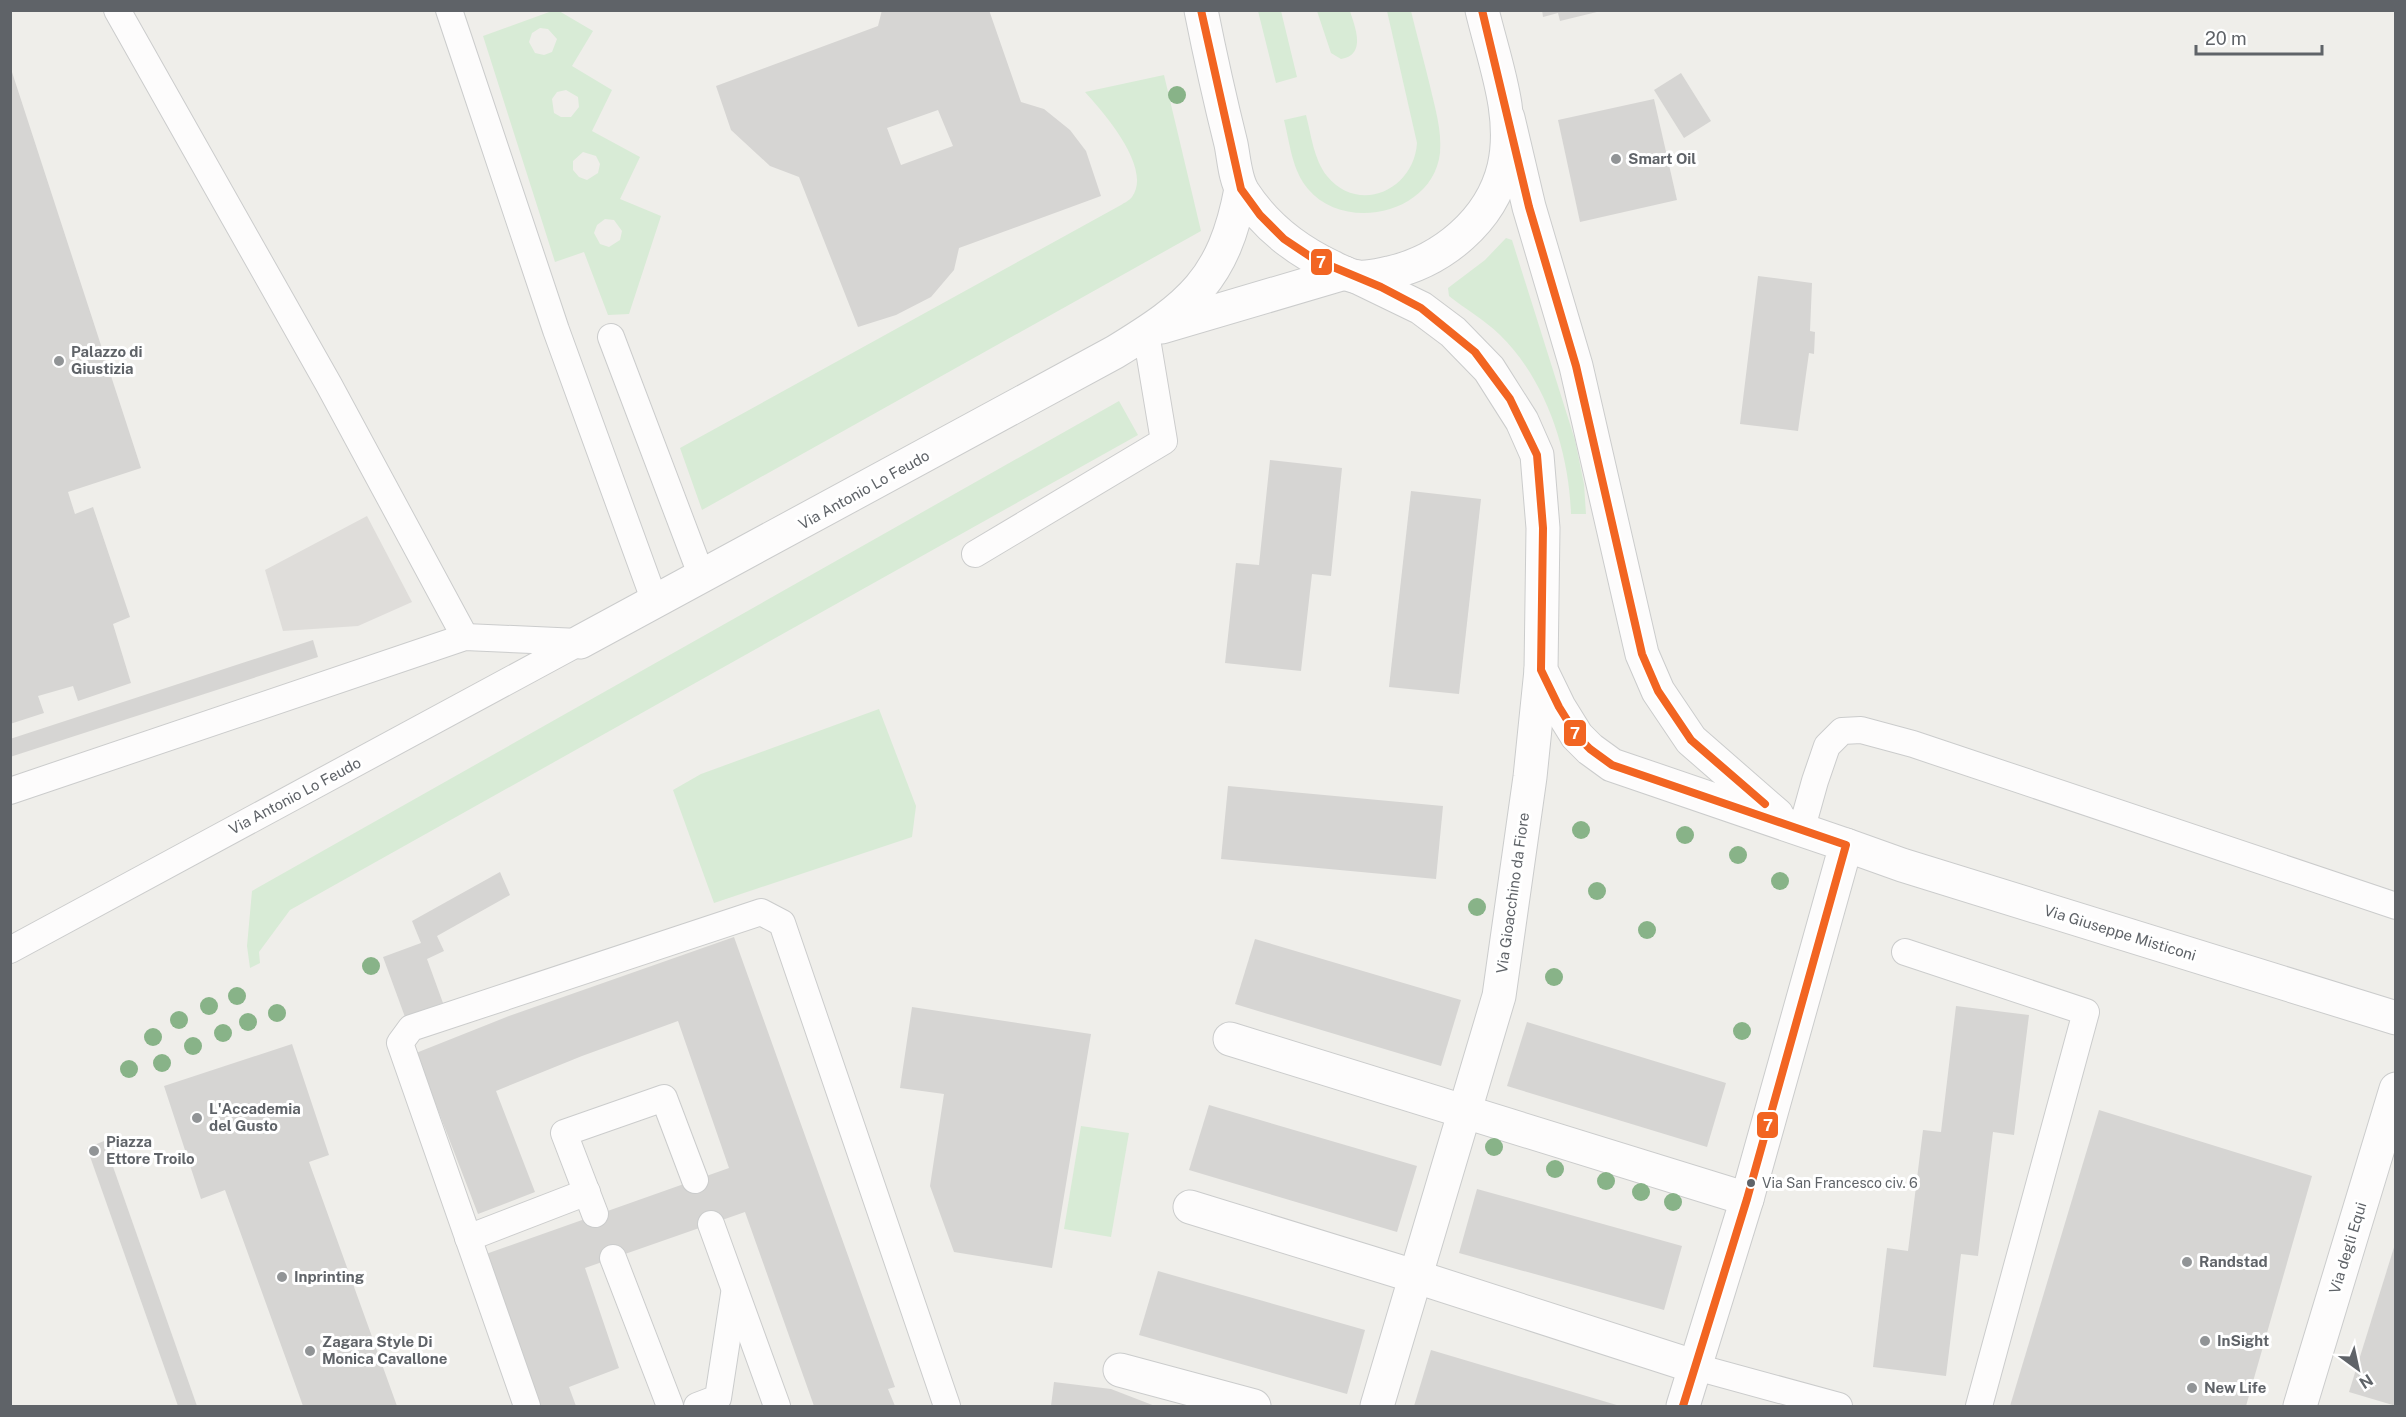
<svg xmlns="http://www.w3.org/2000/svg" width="2406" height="1417" font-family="'Public Sans',sans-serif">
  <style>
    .industrial { fill: #dfddda }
    .green { fill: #d8ebd6; fill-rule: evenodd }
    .building { fill: #d6d5d3; fill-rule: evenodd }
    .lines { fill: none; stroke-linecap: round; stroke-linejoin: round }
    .service-casing { stroke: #cbcccc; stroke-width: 28 }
    .minor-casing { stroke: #cbcccc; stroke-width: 35 }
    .tertiary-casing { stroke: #cbcccc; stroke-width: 35 }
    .service { stroke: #fdfcfc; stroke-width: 26 }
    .minor { stroke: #fdfcfc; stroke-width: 33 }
    .tertiary { stroke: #fdfcfc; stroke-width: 33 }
    .bus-1-casing { stroke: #fff; stroke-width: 12 }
    .bus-1 { stroke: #f26522; stroke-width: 8 }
    .tree { fill: #88b388 }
    .poi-dot { fill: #919496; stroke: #fff; stroke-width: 2 }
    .bus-dot { fill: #5f6368; stroke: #fff; stroke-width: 2 }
    .labels { text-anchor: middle; stroke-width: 6; stroke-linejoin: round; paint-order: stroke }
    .bus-label { font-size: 14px; fill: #5f6368; stroke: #fff; text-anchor: start }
    .poi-label { font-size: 15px; font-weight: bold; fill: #5f6368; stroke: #fff; text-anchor: start }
    .street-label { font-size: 15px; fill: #5f6368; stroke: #fff }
    .line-badge { stroke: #fff; stroke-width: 2 }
    .badge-label { font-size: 16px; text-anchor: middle; font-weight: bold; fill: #fff }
  </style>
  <rect width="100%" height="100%" fill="#efeeea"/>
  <path class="industrial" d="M367 516 412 602 358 626 283 631 265 570Z"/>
  <g class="green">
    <path d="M552 11H559L593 31 572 66 612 90 592 131 640 157 620 199 661 216 629 314 608 315 584 252 555 262 483 36ZM540 28 548 29 557 39 552 52 544 55 535 53 529 42 532 33ZM566 90 578 97 579 107 571 117H561L554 113 552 99 557 92ZM583 152 596 156 600 164 598 173 587 180 579 177 573 170V161ZM605 219 614 220 622 231 620 240 609 247 600 244 594 233 597 225Z"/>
    <path d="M1258 11H1281L1297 77 1276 83Z"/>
    <path d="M1317 11H1350C1355 27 1367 55 1341 59L1331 53Z"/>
    <path d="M1387 11H1411C1417 36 1424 61 1430 86 1435 108 1442 130 1440 153 1433 214 1345 233 1308 189 1292 170 1290 144 1284 120L1306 115C1311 134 1314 160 1327 176 1359 215 1414 190 1417 143Z"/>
    <path d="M1164 75 1201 231 702 510 680 448 1121 205C1124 203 1130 200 1132 197 1153 168 1103 112 1085 92Z"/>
    <path d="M1506 238 1512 240 1575 440 1584 484 1586 514H1571C1569 451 1546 380 1500 335 1485 320 1465 309 1449 296L1448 288 1485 260Z"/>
    <path d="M1119 401 1138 435 290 910 259 952 260 963 250 968 247 946 252 891Z"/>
    <path d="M879 709 916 806 912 837 714 903 673 790 701 774Z"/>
    <path d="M1081 1126 1129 1133 1111 1237 1064 1229Z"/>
  </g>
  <g class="building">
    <path d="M882 10H989L1021 102 1044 109 1070 130 1086 151 1101 196 959 248 954 270 931 297 896 315 858 327 799 177 770 166 731 130 716 86 878 26ZM938 110 953 146 901 165 887 128Z"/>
    <path d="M1542 10H1601V11L1560 21 1558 13 1543 17Z"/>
    <path d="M11 69 141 468 68 492 75 514 93 507 130 617 113 624 131 683 78 701 73 686 38 696 44 713 10 724Z"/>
    <path d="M1681 73 1711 121 1684 138 1654 90Z"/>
    <path d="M1654 99 1677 200 1580 222 1558 120Z"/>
    <path d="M1758 276 1812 283 1810 331 1815 332 1814 354 1809 353 1798 431 1740 424Z"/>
    <path d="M1270 460 1342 468 1331 576 1312 574 1301 671 1225 663 1236 563 1259 565Z"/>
    <path d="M1411 491 1481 499 1459 694 1389 687Z"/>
    <path d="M313 640 318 657 10 757V739Z"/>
    <path d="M1228 786 1443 806 1436 879 1221 859Z"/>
    <path d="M500 872 510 895 437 936 444 951 427 959 443 1003 405 1017 383 957 421 943 412 921Z"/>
    <path d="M734 937 895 1387 888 1389 895 1406H814L745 1212 585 1268 619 1368 569 1387 576 1406H539L483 1255 729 1168 678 1021 582 1056 496 1091 535 1192 478 1214 416 1053 509 1016Z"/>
    <path d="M1255 939 1461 1000 1441 1066 1235 1004Z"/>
    <path d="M1956 1006 2029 1015 2014 1135 1993 1132 1978 1256 1961 1254 1946 1376 1873 1367 1887 1248 1908 1251 1923 1130 1941 1132Z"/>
    <path d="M912 1007 1091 1034 1052 1268 954 1252 930 1186 944 1094 900 1088Z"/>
    <path d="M1527 1022 1726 1083 1707 1147 1507 1086Z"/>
    <path d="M292 1044 329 1155 309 1162 397 1406H303L225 1190 201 1199 164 1086Z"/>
    <path d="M1209 1105 1417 1166 1397 1232 1189 1170Z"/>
    <path d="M2099 1110 2312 1176 2246 1406H2010Z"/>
    <path d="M104 1141 197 1406H178L87 1148Z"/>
    <path d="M1477 1189 1682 1246 1664 1310 1459 1253Z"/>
    <path d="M2396 1241V1406L2349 1392Z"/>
    <path d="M1158 1271 1365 1330 1347 1394 1139 1335Z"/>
    <path d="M1431 1350 1620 1406H1414Z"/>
    <path d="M1054 1382 1111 1389 1155 1406H1051Z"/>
  </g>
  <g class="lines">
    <g class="service-casing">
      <g id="service">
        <path d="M117 10 329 385 465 637"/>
        <path d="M449 10 556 330 655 602"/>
        <path d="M611 337 702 577"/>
        <path d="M975 554 1164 441 1146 333"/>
        <path d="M10 791 465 637 579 642"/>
        <path d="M1801 831 1815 781 1827 746 1842 731 1861 730 1913 744 2396 906"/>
        <path d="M10 950 580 642"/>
        <path d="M1905 952 2086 1012 1979 1406"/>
        <path d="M595 1214 564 1133 664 1098 695 1180"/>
        <path d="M711 1224 777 1406"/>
        <path d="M468 1238 587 1192"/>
        <path d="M613 1258 670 1406"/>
        <path d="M1696 1367 1839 1406"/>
        <path d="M527 1406 400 1043 411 1028 761 912 782 923 947 1406"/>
        <path d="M697 1406 718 1398 734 1294"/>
      </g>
    </g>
    <g class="minor-casing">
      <g id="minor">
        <path d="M1162 327 1345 273"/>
        <path d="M580 642 1115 352C1190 306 1224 280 1241 189"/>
        <path d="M1846 845 1902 865 2396 1018"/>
        <path d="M1230 1039 1747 1199"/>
        <path d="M1190 1207 1417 1277 1696 1367"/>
        <path d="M1120 1370 1254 1406"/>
        <path d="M1377 1406 1499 996 1530 777 1541 670"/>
        <path d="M2300 1406 2396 1089"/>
      </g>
    </g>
    <g class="tertiary-casing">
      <g id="tertiary">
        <path d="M1201 10C1210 55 1220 100 1231 144 1234 159 1235 179 1243 192 1265 226 1296 250 1332 267 1340 271 1349 276 1358 277 1368 278 1379 275 1389 273 1442 261 1491 221 1504 167 1516 115 1494 61 1482 10"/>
        <path d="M1508 118 1529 207 1576 366 1642 654 1658 691 1691 740 1777 815"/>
        <path d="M1357 277 1421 308 1453 332 1489 369 1522 421 1537 455 1543 528 1541 670 1559 707 1577 736 1590 749 1612 765 1846 845 1747 1199 1683 1406"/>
      </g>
    </g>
    <use href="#service" class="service"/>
    <use href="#minor" class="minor"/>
    <use href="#tertiary" class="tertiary"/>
    <g class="bus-1-casing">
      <g id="bus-1">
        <path d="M1201 10 1241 189 1260 215 1284 239 1314 259 1381 287 1421 308 1475 352 1510 399 1537 455 1543 528 1541 670 1559 707 1577 736 1590 749 1612 765 1846 845 1747 1199 1683 1406"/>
        <path d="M1482 10 1529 207 1576 366 1642 654 1658 691 1691 740 1765 804"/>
      </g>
    </g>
    <use href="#bus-1" class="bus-1"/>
  </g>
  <g class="tree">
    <circle cx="1177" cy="95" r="9"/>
    <circle cx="1581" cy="830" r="9"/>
    <circle cx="1685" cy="835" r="9"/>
    <circle cx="1738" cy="855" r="9"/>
    <circle cx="1780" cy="881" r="9"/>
    <circle cx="1597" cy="891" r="9"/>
    <circle cx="1477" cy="907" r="9"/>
    <circle cx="1647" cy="930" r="9"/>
    <circle cx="371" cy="966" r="9"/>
    <circle cx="1554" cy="977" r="9"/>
    <circle cx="237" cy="996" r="9"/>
    <circle cx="209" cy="1006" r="9"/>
    <circle cx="277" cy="1013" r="9"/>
    <circle cx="179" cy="1020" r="9"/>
    <circle cx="248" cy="1022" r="9"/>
    <circle cx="1742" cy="1031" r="9"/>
    <circle cx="223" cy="1033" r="9"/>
    <circle cx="153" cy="1037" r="9"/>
    <circle cx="193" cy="1046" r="9"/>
    <circle cx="162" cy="1063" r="9"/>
    <circle cx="129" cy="1069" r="9"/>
    <circle cx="1494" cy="1147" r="9"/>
    <circle cx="1555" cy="1169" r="9"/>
    <circle cx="1606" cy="1181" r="9"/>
    <circle cx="1641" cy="1192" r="9"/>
    <circle cx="1673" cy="1202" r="9"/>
  </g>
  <g class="poi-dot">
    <circle cx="1616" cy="159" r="6"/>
    <circle cx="59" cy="361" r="6"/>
    <circle cx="197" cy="1118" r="6"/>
    <circle cx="94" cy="1151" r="6"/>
    <circle cx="2187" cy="1262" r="6"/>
    <circle cx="282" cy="1277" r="6"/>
    <circle cx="2205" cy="1341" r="6"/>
    <circle cx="310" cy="1351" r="6"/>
    <circle cx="2192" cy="1388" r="6"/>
  </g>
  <circle class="bus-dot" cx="1751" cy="1183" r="5"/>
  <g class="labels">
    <g class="bus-label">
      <text x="1762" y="1188">Via San Francesco civ. 6</text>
    </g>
    <g class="poi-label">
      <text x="1628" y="164">Smart Oil</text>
      <text x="71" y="357">Palazzo di<tspan x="71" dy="17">Giustizia</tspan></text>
      <text x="209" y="1114">L'Accademia<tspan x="209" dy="17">del Gusto</tspan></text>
      <text x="106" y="1147">Piazza<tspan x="106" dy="17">Ettore Troilo</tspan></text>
      <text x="2199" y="1267">Randstad</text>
      <text x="294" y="1282">Inprinting</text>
      <text x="2217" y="1346">InSight</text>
      <text x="322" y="1347">Zagara Style Di<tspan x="322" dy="17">Monica Cavallone</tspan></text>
      <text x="2204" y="1393">New Life</text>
    </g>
    <g class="street-label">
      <text transform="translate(864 490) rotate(-29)" y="5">Via Antonio Lo Feudo</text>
      <text transform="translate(295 796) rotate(-28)" y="5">Via Antonio Lo Feudo</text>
      <text transform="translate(1513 893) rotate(-82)" y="5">Via Gioacchino da Fiore</text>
      <text transform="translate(2120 933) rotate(17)" y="5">Via Giuseppe Misticoni</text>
      <text transform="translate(2348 1248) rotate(-73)" y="5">Via degli Equi</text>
    </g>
  </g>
  <g class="line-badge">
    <rect x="1310" y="248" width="23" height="28" rx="6" fill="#f26522"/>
    <rect x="1563" y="719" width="24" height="28" rx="6" fill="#f26522"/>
    <rect x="1756" y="1111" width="23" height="28" rx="6" fill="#f26522"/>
  </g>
  <g class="badge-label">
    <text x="1321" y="268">7</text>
    <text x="1575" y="739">7</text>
    <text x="1768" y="1131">7</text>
  </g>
  <rect width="2406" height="1417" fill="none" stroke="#5f6368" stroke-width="24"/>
  <g transform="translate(2358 1369) rotate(147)" stroke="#ffffff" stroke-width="4.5" paint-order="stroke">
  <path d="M0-4.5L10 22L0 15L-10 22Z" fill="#5f6368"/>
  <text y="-9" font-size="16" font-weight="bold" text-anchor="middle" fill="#5f6368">N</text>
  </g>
  <path d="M2196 45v9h126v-9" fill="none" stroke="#5f6368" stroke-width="3"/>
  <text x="2205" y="45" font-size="18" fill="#5f6368" stroke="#ffffff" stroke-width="4.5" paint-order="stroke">20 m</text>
</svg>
